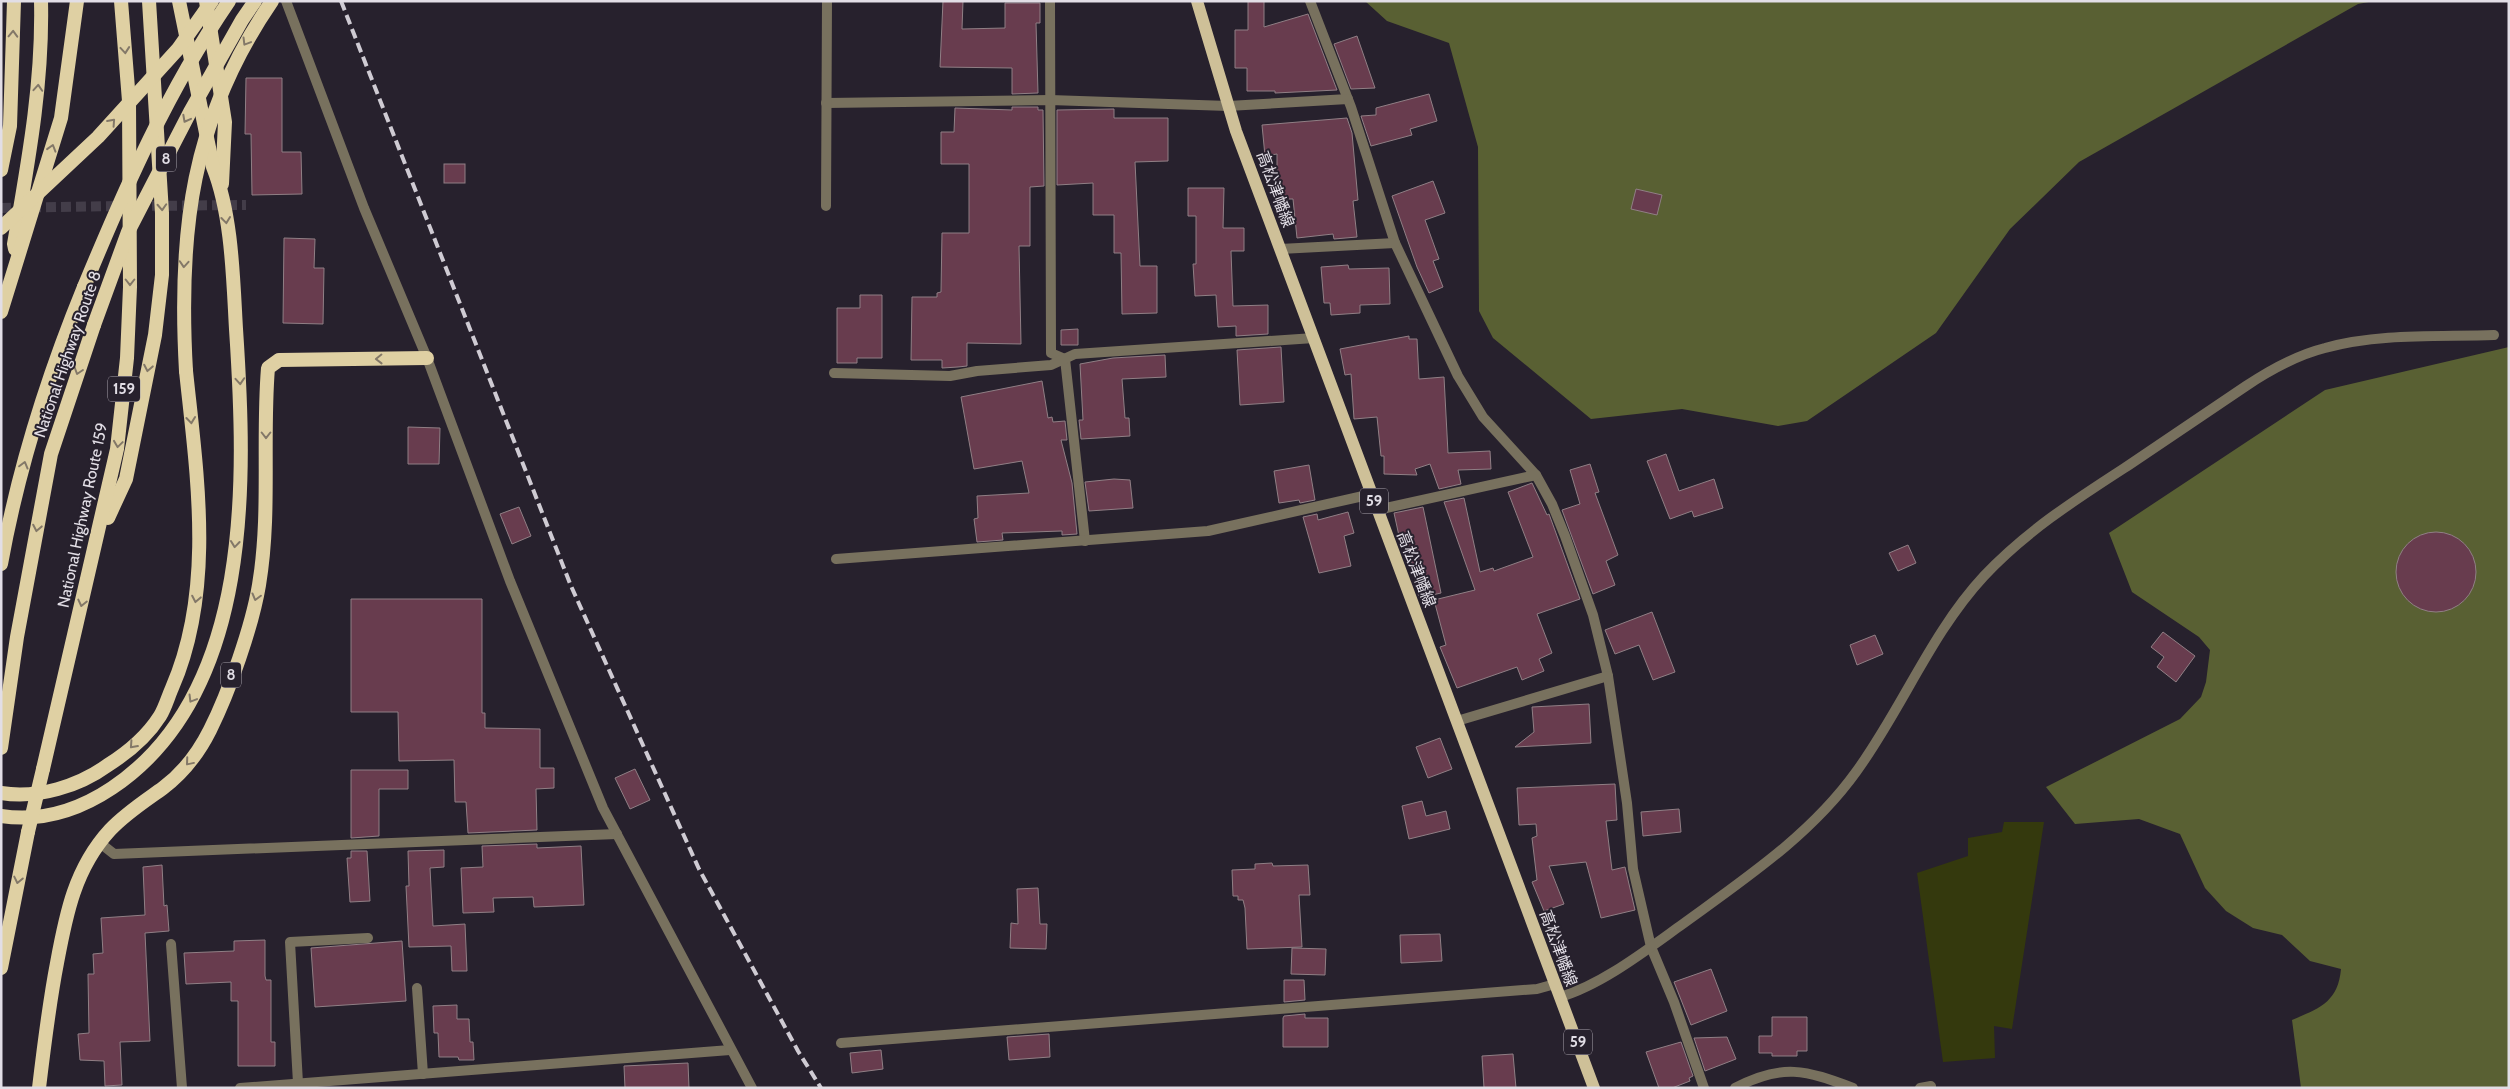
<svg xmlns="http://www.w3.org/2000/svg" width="2510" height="1089" font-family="Cabin,'Noto Sans JP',sans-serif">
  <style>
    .green { fill: #34390d }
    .forest { fill: #596033 }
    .building { fill: #683c4e; stroke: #907f85 }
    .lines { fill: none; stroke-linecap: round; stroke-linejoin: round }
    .minor-tunnel { stroke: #433d49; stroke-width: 10; stroke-dasharray: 10 5; stroke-linecap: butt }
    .minor { stroke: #78715e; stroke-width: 10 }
    .tertiary { stroke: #78715e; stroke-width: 10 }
    .primary { stroke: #cec098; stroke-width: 12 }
    .trunk { stroke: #dfd0a3; stroke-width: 14 }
    .rail { stroke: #cfcbd3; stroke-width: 4; stroke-dasharray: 10 5; stroke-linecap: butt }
    .trunk-bridge { stroke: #dfd0a3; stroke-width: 14 }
    .oneway { stroke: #837868 }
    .labels { text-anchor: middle; stroke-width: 4; stroke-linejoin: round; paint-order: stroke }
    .shield { fill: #27212d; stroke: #aaa5ae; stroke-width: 1 }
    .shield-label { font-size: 15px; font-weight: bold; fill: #e2dee6 }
    .street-label { font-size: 16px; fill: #e2dee6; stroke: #27212d }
  </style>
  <rect width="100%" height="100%" fill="#27212d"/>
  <path class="green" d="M2004 822H2044L2012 1029 1994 1026 1995 1058 1943 1062 1917 873 1968 856V838L2002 832Z"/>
  <g class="forest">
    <path d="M1365 1H2374L2358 4 2079 162 2010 229 1936 333 1807 421 1778 426 1682 409 1591 419 1493 338 1479 311 1478 147 1449 43 1387 21Z"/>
    <path d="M2509 347V1088H2301L2292 1020C2320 1008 2338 1002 2341 969L2310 961 2282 935 2253 928 2226 911 2205 888 2180 834 2139 819 2075 824 2046 787 2180 719 2201 697 2206 682 2210 650 2199 637 2132 592 2109 533 2325 390Z"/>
  </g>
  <g class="building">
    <path d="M943 1H963L962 29 1005 28V3H1040V23H1036L1038 93 1012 94V68L940 67Z"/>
    <path d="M1248 1H1264V27L1308 14 1337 90 1275 93V91H1247V68H1235V30H1248Z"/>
    <path d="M1357 36 1375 88 1351 89 1334 44Z"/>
    <path d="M246 78H282V152H301L302 194 252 195 251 134H245Z"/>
    <path d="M1429 94 1437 121 1410 129 1412 135 1371 146 1361 116 1376 115V108Z"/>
    <path d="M1012 107H1038V110H1043L1044 186 1030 187V246H1019L1021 344 967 343V366L958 367 942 368V360H911L912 297H937V293L941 292 942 233H969V164H941V132H954L955 108 1012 110Z"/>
    <path d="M1114 109V118H1168V161L1135 162 1140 266H1157V313L1122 314 1121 253H1114V215H1093V183L1057 185V110Z"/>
    <path d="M1347 118 1352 133 1358 200 1353 201 1357 237 1334 239 1333 234 1297 238 1293 199H1277V154L1265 156 1262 125Z"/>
    <rect x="444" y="164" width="21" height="19"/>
    <path d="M1433 181 1445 213 1425 220 1439 259 1433 261 1443 287 1429 293 1417 267 1392 196Z"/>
    <path d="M1188 188H1224L1223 228H1244V251H1231L1233 306 1268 305V334L1236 336V326L1218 327 1216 295 1195 296 1193 264H1196V216H1188Z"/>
    <path d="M1636 189 1662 195 1657 215 1631 209Z"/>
    <path d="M284 238 315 239 314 268H324L323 324 283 323Z"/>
    <path d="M1348 265 1349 269 1389 268 1390 304 1360 305V313L1331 315 1330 303H1324L1321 267Z"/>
    <path d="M860 295H882V358H857V363H837V308H860Z"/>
    <path d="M1078 329V345H1061V330Z"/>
    <path d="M1409 336V339H1417L1419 379 1444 377 1448 453 1490 451 1491 469 1458 470 1461 484 1439 489 1430 464 1415 469 1417 475 1384 474V456H1381L1377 417 1354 419 1351 374 1345 375 1340 349Z"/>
    <path d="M1281 347 1284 402 1240 405 1237 350Z"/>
    <path d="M1165 355 1166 377 1122 379 1125 418H1129L1130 436 1081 439 1079 420H1083L1080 364 1113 358Z"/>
    <path d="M1042 381 1048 418 1052 417 1053 422 1065 421 1067 440H1061L1072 483 1077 534 1062 535V531L1002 533 1003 540 977 542 974 519 978 518 977 496 1029 493 1022 461 974 469 961 397Z"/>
    <path d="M408 427 440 428 439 464H408Z"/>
    <path d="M1666 454 1679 491 1714 479 1723 508 1694 517 1692 511 1670 519 1647 461Z"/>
    <path d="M1590 464 1599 492 1595 493 1618 555 1606 561 1615 585 1593 594 1562 510 1580 504 1570 470Z"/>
    <path d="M1309 465 1315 500 1300 503 1299 500 1279 503 1274 471Z"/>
    <path d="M1114 479 1130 480 1133 508 1089 511 1085 482Z"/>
    <path d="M1532 483 1547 515 1549 514 1580 599 1537 614 1552 653 1539 659 1544 671 1522 680 1517 667 1457 688 1440 647 1446 645 1434 600 1475 590 1444 502 1464 498 1480 572 1493 568 1494 571 1533 557 1508 492Z"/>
    <path d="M519 507 531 536 512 544 500 514Z"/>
    <path d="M1423 507 1441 593 1419 598 1408 544 1401 545 1394 513Z"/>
    <path d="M1348 512 1354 533 1344 536 1351 566 1319 573 1303 517 1317 514 1318 520Z"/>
    <circle cx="2436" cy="572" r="40"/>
    <path d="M1908 545 1916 563 1898 571 1889 553Z"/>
    <path d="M351 599H482V713H485V728L540 729V768H554V788L536 789 537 830 468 833 466 802H455L454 760 399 761 398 712H351Z"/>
    <path d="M1652 612 1675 672 1653 680 1639 645 1615 654 1605 630Z"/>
    <path d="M2163 632 2195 656 2176 682 2157 667 2164 657 2151 647Z"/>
    <path d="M1875 635 1883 654 1857 665 1850 645Z"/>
    <path d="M1589 704 1591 743 1515 747 1534 732 1532 707Z"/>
    <path d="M1440 738 1452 769 1428 778 1416 747Z"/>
    <path d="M635 769 650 800 630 809 615 778Z"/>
    <path d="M351 770H408V789H379V836L351 838Z"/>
    <path d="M1615 784 1617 820 1606 821 1612 870 1625 867 1635 910 1601 918 1586 862 1549 866 1564 904 1544 911 1532 882 1537 880 1532 838 1537 836 1536 824 1519 825 1517 788Z"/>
    <path d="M1422 801 1426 816 1446 811 1450 829 1409 839 1402 806Z"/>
    <path d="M1679 809 1681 832 1643 836 1641 812Z"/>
    <path d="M537 844V848L581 846 584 905 534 907 533 897 493 898 494 912 463 913 461 868 483 867 482 846Z"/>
    <path d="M444 850V867L430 868 433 926 465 924 467 971H452L451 946 409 947 406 886H409L408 851Z"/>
    <path d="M351 851H367L370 901 350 902 347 858H351Z"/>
    <path d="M1272 863 1273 866 1308 865 1310 895H1299L1302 947 1247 949 1245 908 1243 900H1238V896H1233L1232 870 1255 869V864Z"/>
    <path d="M162 865 164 906 167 905 169 931 145 933 150 1041 120 1042 122 1085 105 1086 104 1061 80 1060 78 1034 89 1033 88 974H94L93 954 103 953 101 918 145 915 143 867Z"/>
    <path d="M1038 888 1040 924H1047L1046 949 1010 948 1011 923 1018 924 1017 889Z"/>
    <path d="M1440 934 1442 961 1401 963 1400 935Z"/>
    <path d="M265 940V976L266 980H271V1042H275V1066H238V1001H231V982L186 984 184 953 234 951V941Z"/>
    <path d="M402 941 406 1001 315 1007 311 948Z"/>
    <path d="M1292 948 1326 949 1325 975 1291 974Z"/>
    <path d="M1711 969 1727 1011 1691 1025 1674 982Z"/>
    <path d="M1284 980H1304L1305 1000 1284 1002Z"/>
    <path d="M457 1005V1019H469L470 1042H473L474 1060H459L458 1057H439L438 1033H434L433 1006Z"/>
    <path d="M1305 1014V1018H1328V1047H1283V1018L1284 1016Z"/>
    <path d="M1772 1017H1807V1051H1797V1056H1772V1053H1759V1036H1772Z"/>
    <path d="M1049 1034 1050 1057 1009 1060 1007 1037Z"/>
    <path d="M1727 1037 1736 1059 1705 1071 1694 1038Z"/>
    <path d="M1681 1042 1693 1076 1689 1078 1690 1081 1672 1088H1659L1646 1052Z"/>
    <path d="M881 1050 883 1069 852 1073 850 1053Z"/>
    <path d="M1513 1054 1516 1088H1484L1482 1056Z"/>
    <path d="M688 1063 689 1088H625L624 1066Z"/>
  </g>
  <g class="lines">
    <g class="minor-tunnel">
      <path d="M137 206 246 205"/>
      <path d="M1 208 123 206"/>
    </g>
    <g class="minor">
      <path d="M1050 1 1051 353 1065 359 1085 541"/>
      <path d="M1310 1 1351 107 1395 243 1458 376 1483 417 1536 475 1552 504 1565 536 1593 615 1608 676 1627 803 1633 869 1651 947 1674 1002 1704 1088"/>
      <path d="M826 103 1050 100 1228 106 1348 99"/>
      <path d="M826 206 827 1"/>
      <path d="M1280 249 1395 243"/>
      <path d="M834 373 950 376 977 371 1051 365 1075 354 1314 338"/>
      <path d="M1377 510 1536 475"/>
      <path d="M836 559 1208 531 1372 494"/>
      <path d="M1457 721 1608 676"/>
      <path d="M100 843 114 854 617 834"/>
      <path d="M171 944 182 1088"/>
      <path d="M417 988 423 1074"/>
      <path d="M841 1043 1537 989 1555 984"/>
      <path d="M298 1083 290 942 368 938"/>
      <path d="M240 1088 730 1050"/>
      <path d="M1735 1088C1782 1063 1806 1070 1853 1088"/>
      <path d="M1920 1088 1931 1086"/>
    </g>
    <g class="tertiary">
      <path d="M286 1 364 208 427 358 510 581 603 808 752 1088"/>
      <path d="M1560 997C1601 985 1645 951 1680 926 1743 880 1810 836 1856 772 1902 709 1931 633 1984 576 2026 531 2078 498 2129 465 2168 439 2207 412 2246 386 2270 370 2297 355 2325 348 2379 333 2439 337 2494 335"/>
    </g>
    <path class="primary" d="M1197 1 1236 131 1594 1088"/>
    <g class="trunk">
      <path d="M206 1 225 122 222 184"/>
      <path d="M1 170 10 126 14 1"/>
      <path d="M15 249 14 244C28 163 43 83 41 1"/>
      <path d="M1 312 61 118 77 1"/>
      <path d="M108 518 126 479 155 335 162 275V213L149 1"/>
      <path d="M1 564C18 470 48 375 84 287"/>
      <path d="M1 748 17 637 51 454 94 325"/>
      <path d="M43 769 117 449 127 358 130 287 129 101 121 1"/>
      <path d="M1 793C38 799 79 786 108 765 127 753 148 735 160 716 165 708 168 697 172 688 215 589 197 476 186 371"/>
      <path d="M1 816C41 822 79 810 112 788 254 693 246 479 236 329 233 277 232 215 213 167L179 1"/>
      <path d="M1 968 28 832"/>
      <path d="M39 1088C44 1046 49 1004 57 963 66 914 75 868 110 830 126 813 145 801 163 788 183 773 199 752 210 730 229 692 252 627 259 585 271 513 262 440 268 368L279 360 427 358"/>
    </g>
    <path class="rail" d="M341 1 571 586 699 869 798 1051 821 1088"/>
    <g class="trunk-bridge">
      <path d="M1 228 98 137 178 49 212 1"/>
      <path d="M84 287C125 188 168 90 229 1"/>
      <path d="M94 325 128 232 190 112 242 20 255 1"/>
      <path d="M186 371C178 232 191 119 272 1"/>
      <path d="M28 832 43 769"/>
    </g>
  </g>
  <defs><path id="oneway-chevron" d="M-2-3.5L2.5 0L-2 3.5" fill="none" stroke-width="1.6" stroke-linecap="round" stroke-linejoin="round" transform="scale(1.25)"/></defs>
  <g class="oneway">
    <use href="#oneway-chevron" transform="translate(13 34) rotate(-88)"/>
    <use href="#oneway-chevron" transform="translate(246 42) rotate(121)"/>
    <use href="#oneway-chevron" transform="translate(125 50) rotate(85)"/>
    <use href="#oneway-chevron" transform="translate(38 88) rotate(-86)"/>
    <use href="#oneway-chevron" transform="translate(186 119) rotate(118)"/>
    <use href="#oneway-chevron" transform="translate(112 122) rotate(-48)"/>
    <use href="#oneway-chevron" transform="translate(52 148) rotate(-73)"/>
    <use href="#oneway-chevron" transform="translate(162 207) rotate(87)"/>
    <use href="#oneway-chevron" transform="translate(226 220) rotate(83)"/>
    <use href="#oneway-chevron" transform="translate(184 264) rotate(94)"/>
    <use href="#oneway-chevron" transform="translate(130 282) rotate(90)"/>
    <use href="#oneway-chevron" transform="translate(379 359) rotate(179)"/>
    <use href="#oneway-chevron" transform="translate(148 368) rotate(101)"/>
    <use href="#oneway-chevron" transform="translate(78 371) rotate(108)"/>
    <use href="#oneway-chevron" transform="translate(240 381) rotate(86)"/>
    <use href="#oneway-chevron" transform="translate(191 420) rotate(84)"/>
    <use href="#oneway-chevron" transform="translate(266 435) rotate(90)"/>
    <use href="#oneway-chevron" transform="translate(118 444) rotate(98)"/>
    <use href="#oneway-chevron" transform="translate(24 465) rotate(-75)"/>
    <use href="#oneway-chevron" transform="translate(37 528) rotate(101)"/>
    <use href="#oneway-chevron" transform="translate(235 544) rotate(96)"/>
    <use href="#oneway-chevron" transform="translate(256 597) rotate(105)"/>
    <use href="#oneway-chevron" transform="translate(196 599) rotate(101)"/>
    <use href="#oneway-chevron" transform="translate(82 603) rotate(103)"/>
    <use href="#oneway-chevron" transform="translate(192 699) rotate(121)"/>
    <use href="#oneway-chevron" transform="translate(133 745) rotate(132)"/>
    <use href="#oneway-chevron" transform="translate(189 762) rotate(130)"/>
    <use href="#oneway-chevron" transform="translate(18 880) rotate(102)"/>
  </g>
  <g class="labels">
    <g class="shield">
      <rect x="156" y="146.5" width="20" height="25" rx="4"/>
      <rect x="108" y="376.5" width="32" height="25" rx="4"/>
      <rect x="1360" y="488.5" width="28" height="25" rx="4"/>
      <rect x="221" y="662.5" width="20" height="25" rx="4"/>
      <rect x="1564" y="1029.5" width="28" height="25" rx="4"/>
    </g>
    <g class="shield-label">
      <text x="166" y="164">8</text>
      <text x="124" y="394">159</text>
      <text x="1374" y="506">59</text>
      <text x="231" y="680">8</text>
      <text x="1578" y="1047">59</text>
    </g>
    <g class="street-label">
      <text transform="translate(1276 189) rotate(70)" y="6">高松津幡線</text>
      <text transform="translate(67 354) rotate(-71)" y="6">National Highway Route 8</text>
      <text transform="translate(82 515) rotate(-78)" y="6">National Highway Route 159</text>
      <text transform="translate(1417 569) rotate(69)" y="6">高松津幡線</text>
      <text transform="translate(1559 948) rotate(70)" y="6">高松津幡線</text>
    </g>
  </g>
  <rect width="2510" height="1089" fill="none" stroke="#e2dee6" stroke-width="5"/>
</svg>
